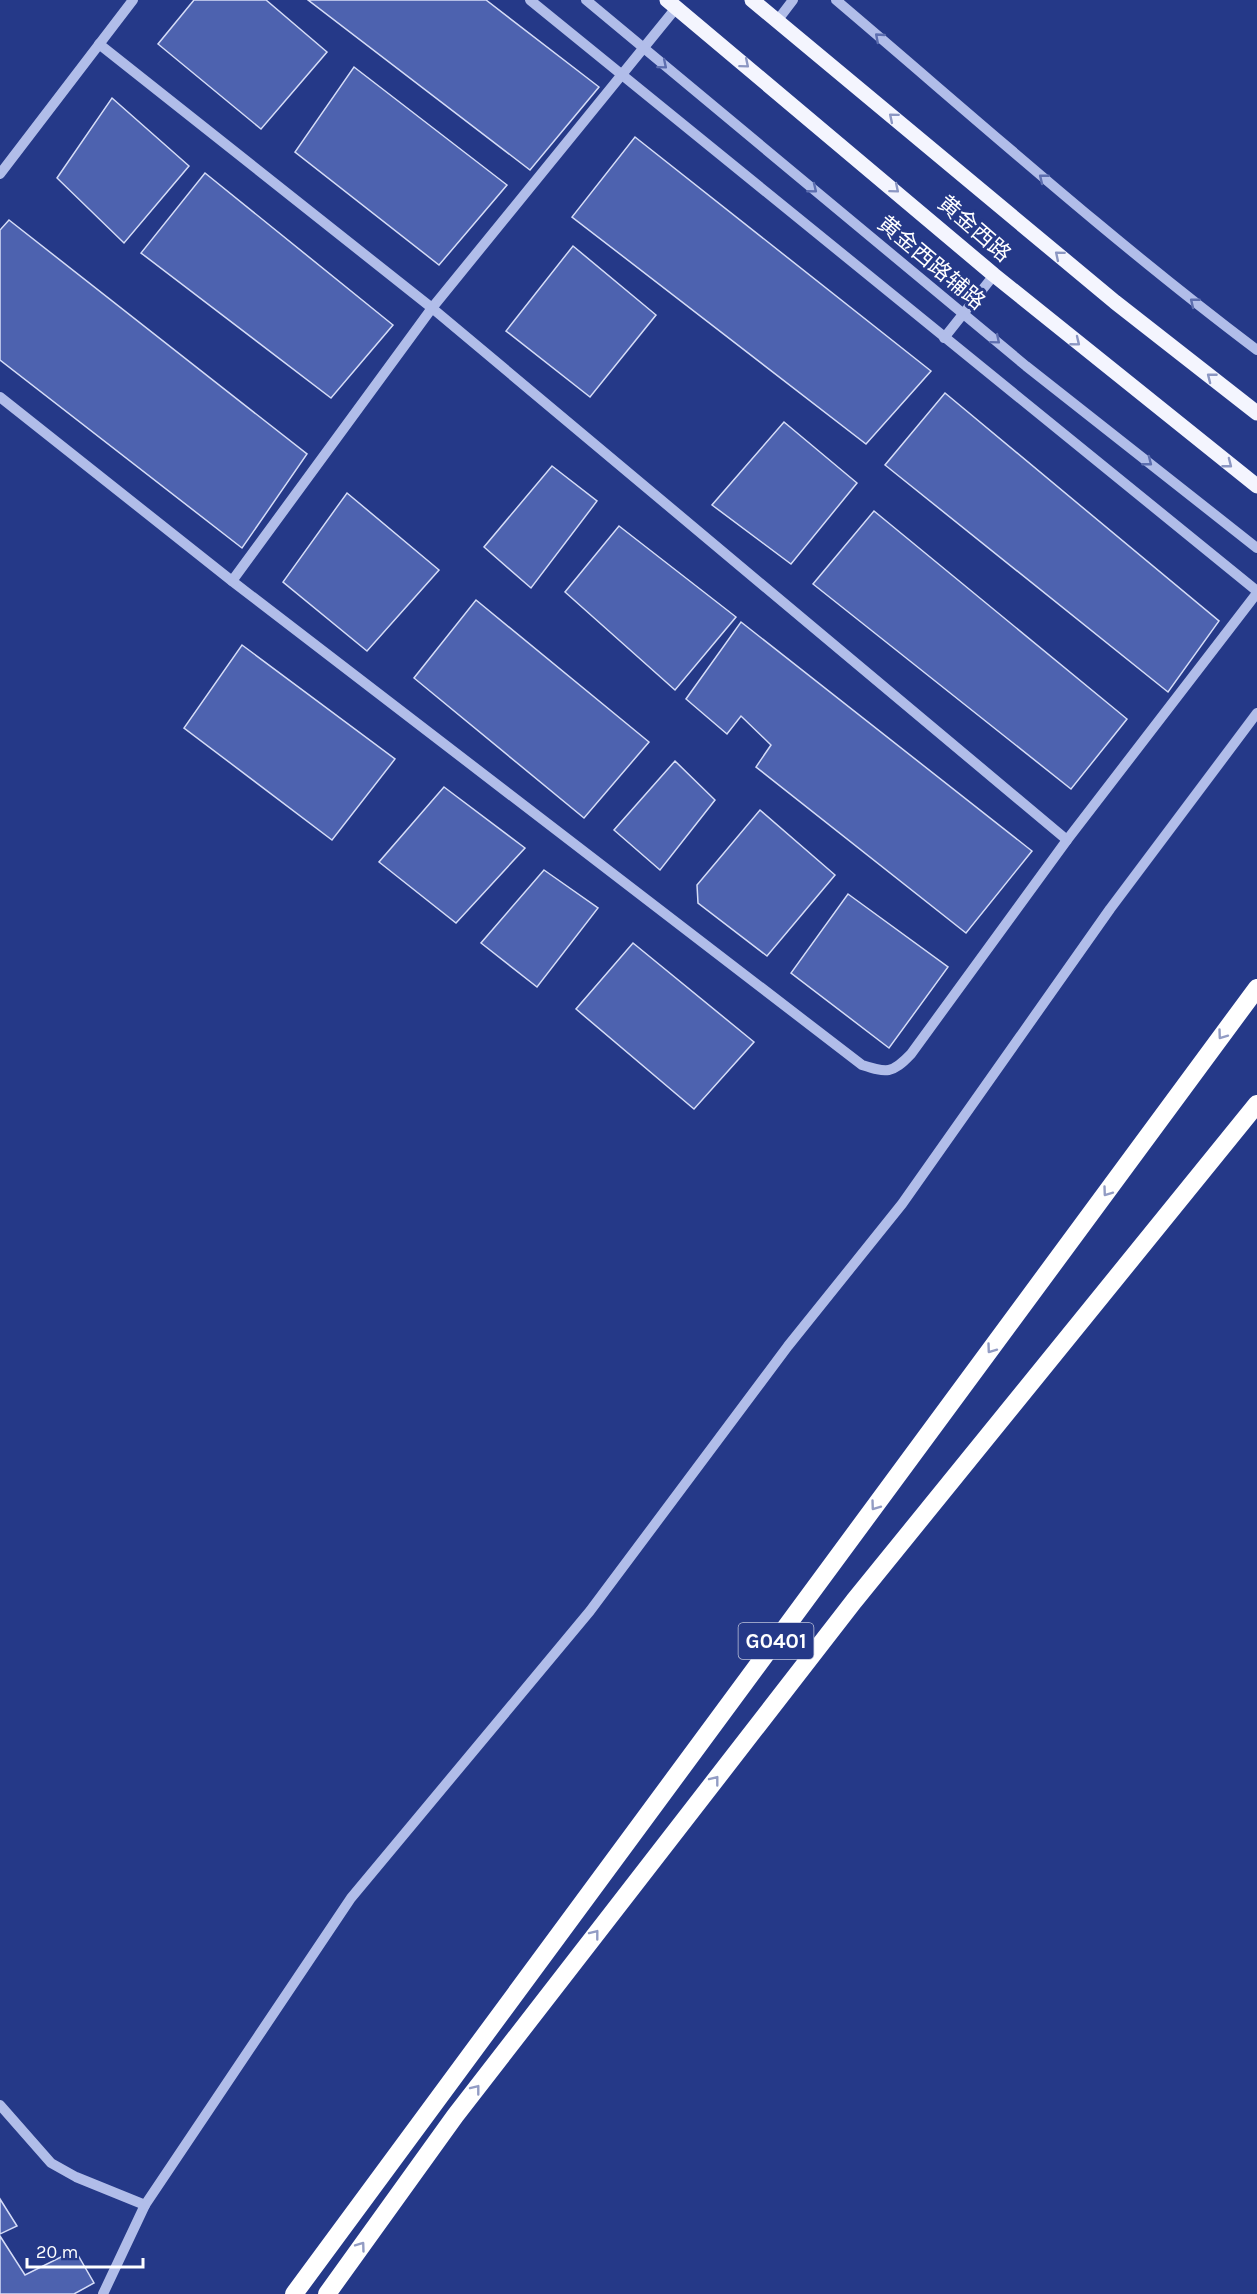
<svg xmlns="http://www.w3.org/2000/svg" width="1257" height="2294" font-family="Karla,'Noto Sans SC',sans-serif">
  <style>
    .building { fill: #4d62af; stroke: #d5dcf7; stroke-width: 1.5 }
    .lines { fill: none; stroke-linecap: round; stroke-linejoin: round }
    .minor { stroke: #b1bde9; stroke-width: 10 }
    .major { stroke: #f4f5fe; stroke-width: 15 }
    .highway { stroke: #fff; stroke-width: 18 }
    .oneway { stroke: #5d6eaf }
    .oneway2 { stroke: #8c97c3 }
    .oneway3 { stroke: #929cc4 }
    .labels { text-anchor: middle; stroke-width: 6; stroke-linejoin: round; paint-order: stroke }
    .shield { fill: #253988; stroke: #bec4db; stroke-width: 1.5 }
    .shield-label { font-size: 21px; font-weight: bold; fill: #fff }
    .street-label { font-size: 22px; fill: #fff; stroke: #253988 }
  </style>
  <rect width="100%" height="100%" fill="#253988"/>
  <g class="building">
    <path d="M194 0H266L327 52 261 129 158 44Z"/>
    <path d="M308 0H486L599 87 530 170Z"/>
    <path d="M354 67 507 185 439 265 295 152Z"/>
    <path d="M112 98 189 166 124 243 57 178Z"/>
    <path d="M635 137 931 371 866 444 572 217Z"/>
    <path d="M205 173 393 325 331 398 141 253Z"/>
    <path d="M9 220 307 454 242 548 0 360V230Z"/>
    <path d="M573 246 656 315 590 397 506 331Z"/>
    <path d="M945 393 1219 621 1168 692 885 465Z"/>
    <path d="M784 422 857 483 791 564 712 505Z"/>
    <path d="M552 466 597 501 531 588 484 547Z"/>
    <path d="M347 493 439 570 367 651 283 582Z"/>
    <path d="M874 511 1127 719 1071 789 813 584Z"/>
    <path d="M619 526 736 617 675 690 565 592Z"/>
    <path d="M476 600 649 742 584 818 414 678Z"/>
    <path d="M741 622 1032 851 966 933 756 767 771 745 741 716 727 734 686 699Z"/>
    <path d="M242 645 395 759 332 840 184 728Z"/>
    <path d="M675 761 715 800 660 870 614 830Z"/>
    <path d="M444 787 525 848 456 923 379 862Z"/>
    <path d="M760 810 835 875 767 956 698 903 697 885Z"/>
    <path d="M544 870 598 908 537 987 481 943Z"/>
    <path d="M848 894 948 967 889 1048 791 973Z"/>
    <path d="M633 943 754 1042 694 1109 576 1009Z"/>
    <path d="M0 2199 17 2226 0 2234Z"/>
    <path d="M0 2236 25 2275 75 2250 94 2283 74 2294H0Z"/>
  </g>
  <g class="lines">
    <g class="minor">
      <path d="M530 0 1257 591"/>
      <path d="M586 0 1026 366 1257 548"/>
      <path d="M836 0C975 118 1111 240 1257 350"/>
      <path d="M777 21 793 0"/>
      <path d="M99 44 432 308 1067 840"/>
      <path d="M0 174 133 0"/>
      <path d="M944 338 994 275"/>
      <path d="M0 397 232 581 862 1065C887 1073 892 1074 911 1054L1067 840 1257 593"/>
      <path d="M232 581 432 308 676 8"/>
      <path d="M0 2105 51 2163 76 2177 145 2205"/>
      <path d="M103 2294 145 2205 351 1898 590 1611 788 1346 902 1204 1110 909 1257 713"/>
    </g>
    <g class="major">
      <path d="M667 0 994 275 1257 486"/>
      <path d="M752 0 1115 302 1257 413"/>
    </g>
    <g class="highway">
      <path d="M294 2294 1257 988"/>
      <path d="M327 2294 455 2116 854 1601 1257 1104"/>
    </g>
  </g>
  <defs><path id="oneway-chevron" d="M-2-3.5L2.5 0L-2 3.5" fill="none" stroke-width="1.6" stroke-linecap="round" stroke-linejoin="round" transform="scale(1.5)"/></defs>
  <g class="oneway">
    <use href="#oneway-chevron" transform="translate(879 37) rotate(-139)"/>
    <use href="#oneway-chevron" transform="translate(663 65) rotate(40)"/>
    <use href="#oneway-chevron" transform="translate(1043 178) rotate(-141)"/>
    <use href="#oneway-chevron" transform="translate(813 189) rotate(39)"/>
    <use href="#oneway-chevron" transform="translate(1194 302) rotate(-141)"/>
    <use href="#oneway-chevron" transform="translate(996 340) rotate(40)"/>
    <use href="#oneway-chevron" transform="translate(1148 462) rotate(38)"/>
  </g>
  <g class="oneway2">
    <use href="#oneway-chevron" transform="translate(745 64) rotate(40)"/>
    <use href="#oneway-chevron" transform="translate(893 117) rotate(-140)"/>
    <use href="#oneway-chevron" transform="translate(895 189) rotate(40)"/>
    <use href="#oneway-chevron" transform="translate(1059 255) rotate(-140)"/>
    <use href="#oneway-chevron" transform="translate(1076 342) rotate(39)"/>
    <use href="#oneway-chevron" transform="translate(1211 377) rotate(-142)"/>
    <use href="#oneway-chevron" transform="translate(1228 464) rotate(38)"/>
  </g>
  <g class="oneway3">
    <use href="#oneway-chevron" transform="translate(1222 1035) rotate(126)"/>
    <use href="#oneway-chevron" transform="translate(1107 1192) rotate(126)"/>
    <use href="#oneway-chevron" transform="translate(991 1349) rotate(126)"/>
    <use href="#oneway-chevron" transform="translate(875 1506) rotate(126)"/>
    <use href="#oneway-chevron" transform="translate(715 1780) rotate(-52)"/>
    <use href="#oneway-chevron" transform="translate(595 1934) rotate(-52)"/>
    <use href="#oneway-chevron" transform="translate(476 2089) rotate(-52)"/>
    <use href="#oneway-chevron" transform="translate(361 2246) rotate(-54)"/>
  </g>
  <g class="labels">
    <rect class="shield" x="738.5" y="1623" width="75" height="36" rx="4.5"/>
    <g class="shield-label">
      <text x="776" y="1648">G0401</text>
    </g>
    <g class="street-label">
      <text transform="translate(975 228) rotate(41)" y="8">黄金西路</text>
      <text transform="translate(932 262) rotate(40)" y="8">黄金西路辅路</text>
    </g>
  </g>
  <path d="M27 2258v9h116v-9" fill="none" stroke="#ffffff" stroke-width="3"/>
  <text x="36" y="2258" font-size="18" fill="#ffffff" stroke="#253988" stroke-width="4.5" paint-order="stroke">20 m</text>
</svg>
